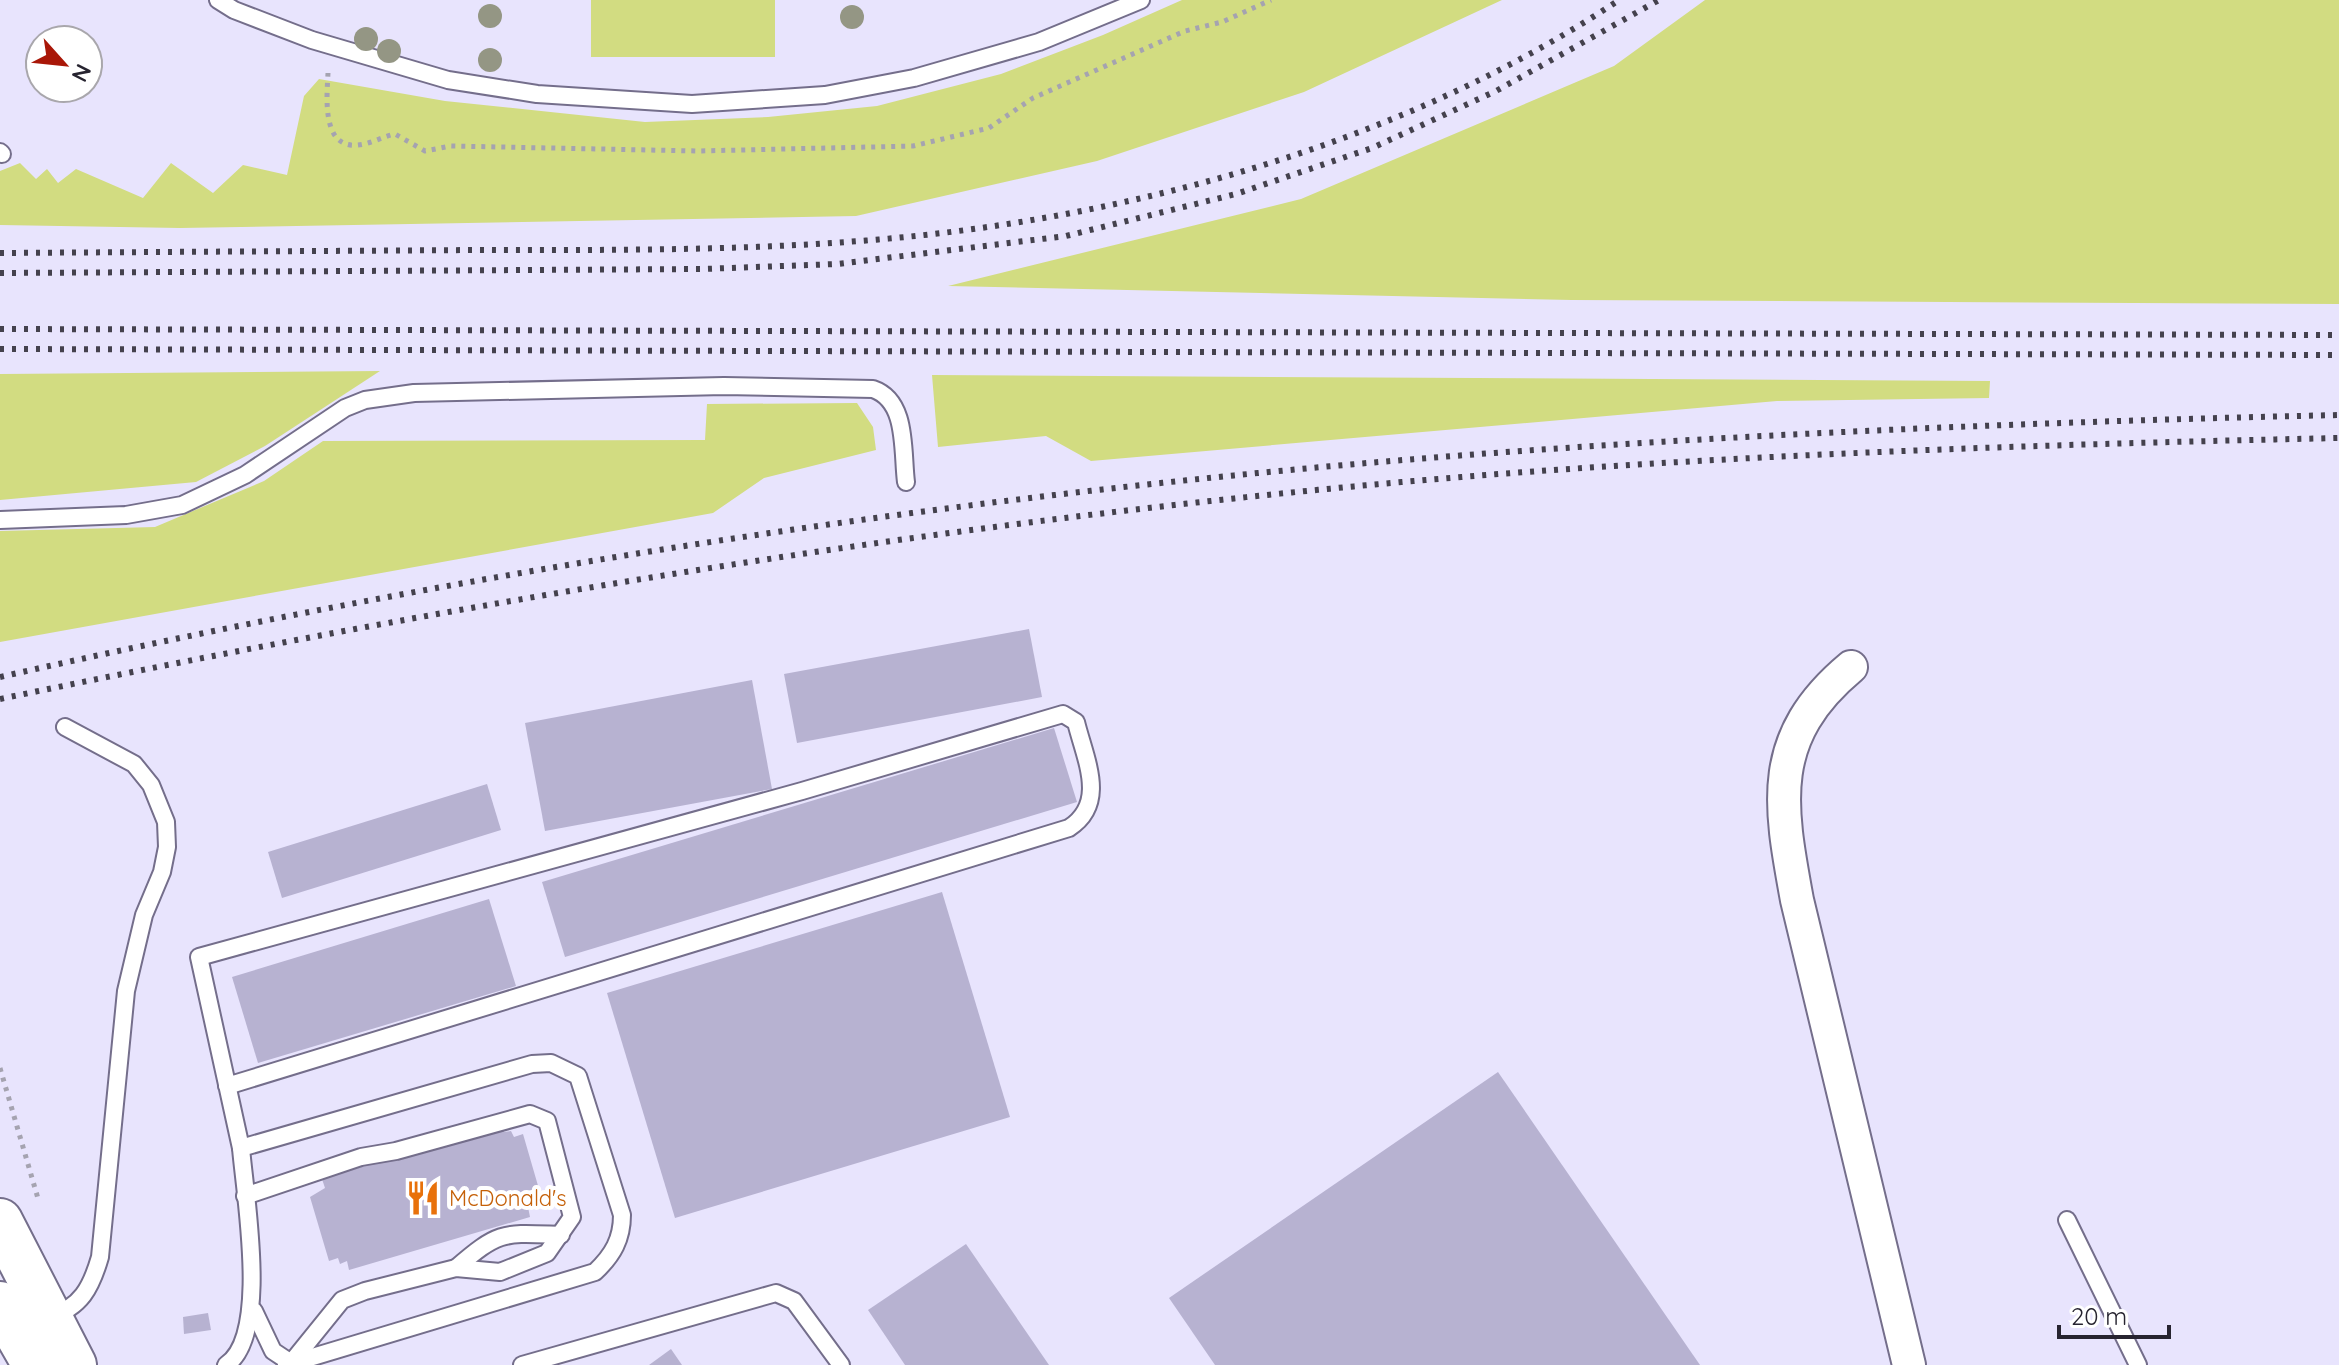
<svg xmlns="http://www.w3.org/2000/svg" width="2339" height="1365" font-family="Quicksand,sans-serif">
  <style>
    .built { fill: #e8e4fd; fill-rule: evenodd }
    .green { fill: #d2dc81 }
    .building { fill: #b7b2d1 }
    .lines { fill: none; stroke-linecap: round; stroke-linejoin: round }
    .service-casing { stroke: #746e8b; stroke-width: 20 }
    .minor-casing { stroke: #746e8b; stroke-width: 36 }
    .secondary-casing { stroke: #746e8b; stroke-width: 48 }
    .path { stroke: #a5a3b0; stroke-width: 5; stroke-dasharray: 4 6; stroke-linecap: butt }
    .service { stroke: #fff; stroke-width: 16 }
    .minor { stroke: #fff; stroke-width: 32 }
    .secondary { stroke: #fff; stroke-width: 44 }
    .rail { stroke: #44414d; stroke-width: 6; stroke-dasharray: 4 8; stroke-linecap: butt }
    .tree { fill: #949684 }
    .labels { text-anchor: middle; stroke-width: 8; stroke-linejoin: round; paint-order: stroke }
    .food-label { font-size: 22px; fill: #c56008; stroke: #fff; text-anchor: start }
  </style>
  <rect width="100%" height="100%" fill="#f3f1fe"/>
  <path class="built" d="M0 0H2339V1365H0ZM40 40H88V88H40Z"/>
  <g class="green">
    <rect x="591" y="0" width="184" height="57"/>
    <path d="M1182 0H1502L1304 92 1097 161 856 216 180 228 0 225V171L20 163 36 179 47 169 58 183 76 169 143 198 171 163 213 193 243 165 287 175 304 96 319 79 445 101 645 122 768 117 877 106 1001 74 1103 35Z"/>
    <path d="M1705 0H2339V304L1572 300 948 286 1301 199 1614 66Z"/>
    <path d="M380 371 265 446 196 482 0 500V374Z"/>
    <path d="M932 375 1990 381 1989 398 1777 401 1091 461 1046 436 938 447Z"/>
    <path d="M857 403 873 427 876 450 764 478 713 513 0 642V531L155 527 264 481 323 441 705 440 707 404Z"/>
  </g>
  <g class="building">
    <path d="M1029 629 1042 697 797 743 784 674Z"/>
    <path d="M752 680 772 789 545 831 525 723Z"/>
    <path d="M1054 728 1077 802 565 957 542 882Z"/>
    <path d="M487 784 501 830 282 898 268 852Z"/>
    <path d="M942 892 1010 1117 675 1218 607 993Z"/>
    <path d="M489 899 516 986 258 1063 232 977Z"/>
    <path d="M1498 1072 1700 1365H1215L1169 1298Z"/>
    <path d="M502 1124 504 1132 511 1131 514 1137 523 1134 541 1196 532 1199 534 1206 528 1207 530 1217 349 1270 347 1261 340 1264 338 1258 329 1261 310 1197 325 1188 322 1179Z"/>
    <path d="M966 1244 1049 1365H905L868 1310Z"/>
    <path d="M208 1313 211 1330 184 1334 183 1317Z"/>
    <path d="M671 1349 682 1365H649Z"/>
  </g>
  <g class="lines">
    <g class="service-casing">
      <g id="service">
        <path d="M218 0 234 10 312 40 448 80 537 94 692 104 825 95 914 78 1039 42 1141 0"/>
        <path d="M0 152 2 154"/>
        <path d="M0 520 126 515 182 505 245 475 345 408 365 400 414 393 724 386 873 389C908 401 902 451 906 482"/>
        <path d="M227 1086 1069 828C1108 803 1085 759 1076 722L1063 714 802 791 199 957 241 1148"/>
        <path d="M245 1196 361 1157 396 1151 530 1114 547 1121 572 1217 547 1253 500 1272 456 1268 365 1291 342 1300 291 1363"/>
        <path d="M2067 1220 2138 1365"/>
        <path d="M456 1268C500 1230 503 1233 561 1235"/>
        <path d="M254 1311 273 1351 291 1363"/>
        <path d="M50 1317C81 1307 91 1288 100 1257L126 991 144 915 162 872 167 847 166 822 151 785 134 764 65 727"/>
        <path d="M226 1365C270 1336 245 1197 241 1148L532 1064 551 1063 578 1076 622 1215C622 1239 613 1255 595 1272L286 1365"/>
        <path d="M522 1365 776 1293 794 1301 841 1365"/>
      </g>
    </g>
    <g class="minor-casing">
      <path id="minor" d="M1851 667C1767 737 1779 803 1797 900L1909 1365"/>
    </g>
    <g class="secondary-casing">
      <g id="secondary">
        <path d="M0 1221 74 1365"/>
        <path d="M0 1304 35 1365"/>
      </g>
    </g>
    <g class="path">
      <path d="M328 73C327 96 321 149 358 145 370 144 382 137 395 134L425 151 451 146 698 151 913 146 989 128 1033 98 1185 31 1222 22 1271 0"/>
      <path d="M0 1068 39 1202"/>
    </g>
    <use href="#service" class="service"/>
    <use href="#minor" class="minor"/>
    <use href="#secondary" class="secondary"/>
    <g class="rail">
      <path d="M0 253C159 252 318 251 477 250 616 250 756 251 895 238 1142 215 1411 139 1619 0"/>
      <path d="M0 273 702 269 837 264 1066 236 1236 194 1372 148 1496 91 1659 0"/>
      <path d="M0 329 2339 335"/>
      <path d="M0 349 2339 355"/>
      <path d="M0 677C469 571 949 496 1428 458 1731 434 2035 422 2339 415"/>
      <path d="M0 699C495 596 994 513 1499 474 1778 453 2059 444 2339 438"/>
    </g>
  </g>
  <g class="tree">
    <circle cx="490" cy="16" r="12"/>
    <circle cx="852" cy="17" r="12"/>
    <circle cx="366" cy="39" r="12"/>
    <circle cx="389" cy="51" r="12"/>
    <circle cx="490" cy="60" r="12"/>
  </g>
  <defs>
    <g id="restaurant-bare" transform="scale(2.76)"><path d="M-5-6h1v4h1v-4h1v4h1v-4h1v5L-1.5 .5V6h-2V.5L-5-1ZM5-6V6H3V1.5H1.5Q1.5-4 5-6Z" fill="#e8710a" stroke="#fff" stroke-width="2.5" paint-order="stroke"/></g>
  </defs>
  <g fill-rule="evenodd">
    <use href="#restaurant-bare" x="423" y="1198"/>
  </g>
  <g class="labels">
    <g class="food-label">
      <text x="449" y="1206">McDonald's</text>
    </g>
  </g>
  <g transform="translate(64 64) rotate(117)"><circle r="38" fill="#ffffff" stroke="#a9a7ac" stroke-width="2"/>
  <path d="M0-6L14 30L0 20L-14 30Z" fill="#a91708"/>
  <text y="-12" font-size="22" font-weight="bold" text-anchor="middle" fill="#272430">N</text>
  </g>
  <path d="M2059 1325v12h110v-12" fill="none" stroke="#272430" stroke-width="4"/>
  <text x="2071" y="1325" font-size="24" fill="#272430" stroke="#ffffff" stroke-width="6" paint-order="stroke">20 m</text>
</svg>
